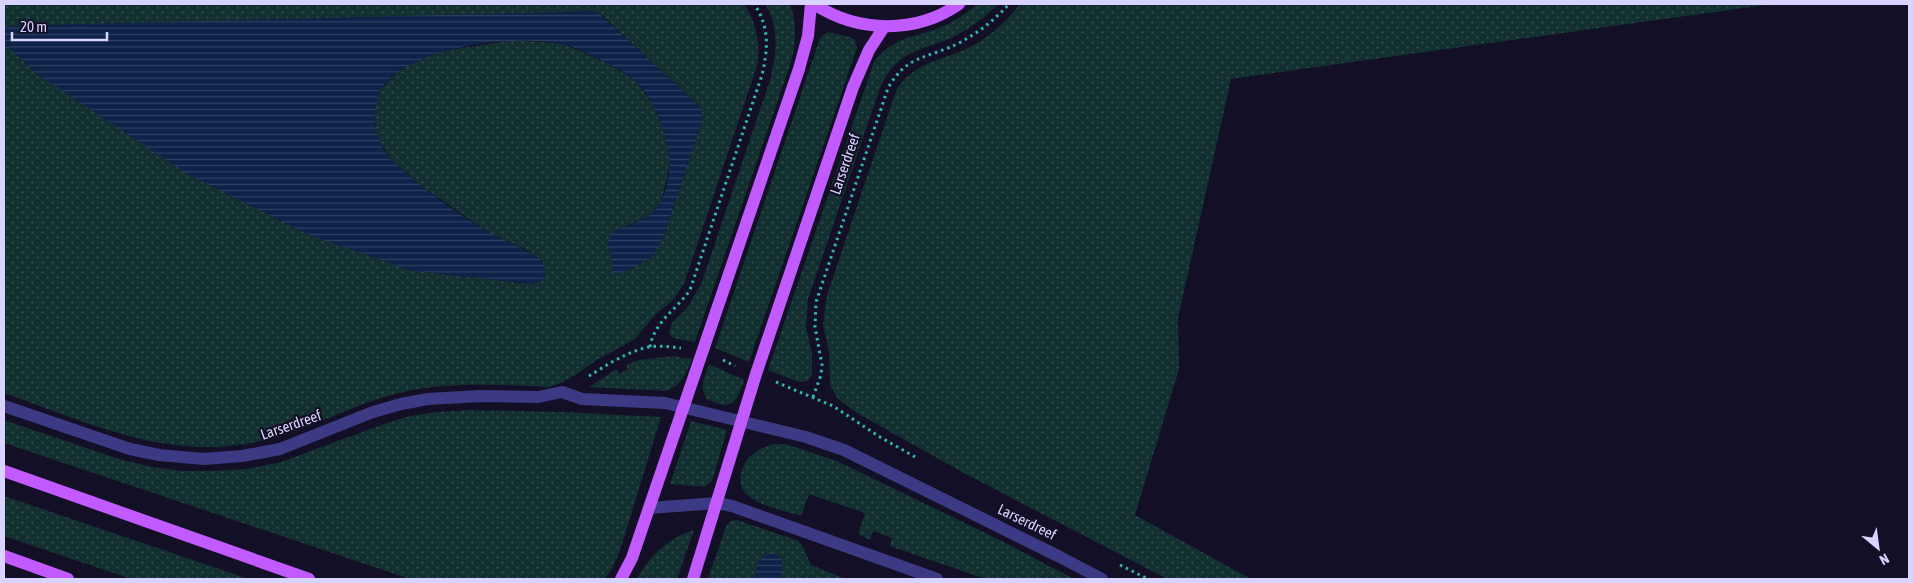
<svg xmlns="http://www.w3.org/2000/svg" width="1913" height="583" font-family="'Asap Condensed',sans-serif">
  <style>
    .grass { fill: url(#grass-dots) }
    .water { fill: url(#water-rules) }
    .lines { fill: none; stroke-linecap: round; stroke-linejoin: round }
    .path { stroke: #2fb8b0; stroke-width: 3; stroke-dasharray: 2.5 4; stroke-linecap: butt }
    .lane { stroke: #3d3a85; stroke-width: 12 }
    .street { stroke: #3d3a85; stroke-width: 12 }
    .primary { stroke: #c25bff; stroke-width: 12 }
    .labels { text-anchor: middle; stroke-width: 4.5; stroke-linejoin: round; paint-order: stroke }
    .street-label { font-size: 15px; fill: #d9d4ff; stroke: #130f26 }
  </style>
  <defs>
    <pattern id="grass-dots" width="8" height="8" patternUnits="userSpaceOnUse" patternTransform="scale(1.25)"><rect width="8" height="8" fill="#12302f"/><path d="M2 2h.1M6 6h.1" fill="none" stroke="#344d4e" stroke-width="1.8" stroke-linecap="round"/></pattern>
    <pattern id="water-rules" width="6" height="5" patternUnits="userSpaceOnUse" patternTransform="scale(1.25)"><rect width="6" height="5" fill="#0c2248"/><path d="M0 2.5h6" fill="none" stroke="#2f4163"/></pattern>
  </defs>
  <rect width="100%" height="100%" fill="#130f26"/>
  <g class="grass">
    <path d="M4 4H744C757 24 760 42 757 66L684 284 673 300 654 316 635 339 595 361 577 374 559 384 549 387C499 385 448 381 399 393 369 400 342 413 314 424 282 437 249 446 215 447 141 449 72 417 4 393V43L40 76 409 270 530 284 539 282 543 262 529 251 486 231 423 187 391 160 377 136 374 113 380 89 399 71 418 60 442 51 515 40 563 44 606 62 636 81 652 103 663 130 670 157 667 179 660 204 649 216 612 232 653 255 664 235 702 121V112L699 106 600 13 10 26 4 28Z"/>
    <path d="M765 4H790C797 23 796 42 791 62L695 342 673 338 669 333 672 323 688 307 702 282 771 77C776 53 780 26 765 4Z"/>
    <path d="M977 4H998C987 16 972 27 957 35 924 52 901 46 881 85L808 299 806 327 812 353V375L807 381 799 382 768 370 874 62C891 40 905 39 930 31 947 26 964 16 977 4Z"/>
    <path d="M1020 4H1772L1231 79 1178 318 1179 369 1135 515 1251 579H1167L962 472 857 413 837 398 830 385 829 352 823 324 827 295 896 91C914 60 945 61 974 45 992 35 1008 20 1020 4Z"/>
    <path d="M828 32 850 37 855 40 857 48 749 362 715 348 820 38Z"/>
    <path d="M673 356 692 359C686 374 682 385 666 391L589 387 617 369 619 374 628 369 626 365 639 360Z"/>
    <path d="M709 364 744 380C737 402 732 412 707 399 699 387 705 377 709 364Z"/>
    <path d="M470 410 563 412 661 417 619 554 610 572 604 579H410L4 443V420L119 459 152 467 182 471H209L246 469 281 462 384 424 410 416 438 412Z"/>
    <path d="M691 421 727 430 712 481 705 487 670 484Z"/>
    <path d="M775 444H786L837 461 1002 541 1074 579H985L890 546 892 538 873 531 870 540 858 534 865 513 809 494 801 516C777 508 726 502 744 465 750 453 761 447 775 444Z"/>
    <path d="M4 496 249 579H131L4 536Z"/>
    <path d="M737 520 799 541 804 549 811 565 846 579H779L783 569 759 561 754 579H708L726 526 731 521Z"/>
    <path d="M694 530 677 579H637C650 555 667 539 694 530Z"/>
  </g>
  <g class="water">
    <path d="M594 11 599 13 699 106 702 112V121L664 235 654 255 636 267 619 274 613 271 608 241 612 232C621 227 643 221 650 215 666 202 673 168 668 149 662 125 654 99 636 81 624 70 578 47 562 44 513 34 413 46 381 88 378 92 378 98 377 102 371 122 378 142 390 159 395 164 402 169 407 174 430 193 462 217 487 231 506 242 527 248 543 262L545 276 539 282 530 284 409 270 307 234 189 175 40 76 4 43V28L10 26Z"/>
    <path d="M769 553 776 554 782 560 783 569 779 579H754C757 568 757 558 769 553Z"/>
  </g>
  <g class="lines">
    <g class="path">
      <path d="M650 347C654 322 676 310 690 290L762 75C768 49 770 27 754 4"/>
      <path d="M723 360 735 366"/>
      <path d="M589 376C607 365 628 351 649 347 660 345 671 347 681 348"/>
      <path d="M776 382 833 406 880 437 917 458"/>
      <path d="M813 397 821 375 822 365 815 327 816 302 888 88C908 53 929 59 961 42 979 32 996 19 1009 4"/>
      <path d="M1120 565 1148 579"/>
    </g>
    <path class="lane" d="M649 508 717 503 732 506 937 579"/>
    <path class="street" d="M4 406 130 449 159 455 204 459 242 456 280 449 373 412 401 404 428 399 481 396 538 397 562 392 582 399 665 403 806 437 844 450 1060 557 1102 579"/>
    <g class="primary">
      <path d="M814 4C858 33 916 34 959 4"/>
      <path d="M4 471 309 579"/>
      <path d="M4 556 68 579"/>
      <path d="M621 579 632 558 649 508 799 69 808 36 811 4"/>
      <path d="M693 579 756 374 853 87 869 50 884 27"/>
    </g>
  </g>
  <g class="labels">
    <g class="street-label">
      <text transform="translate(845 164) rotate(-71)" y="5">Larserdreef</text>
      <text transform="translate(291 425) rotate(-19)" y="5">Larserdreef</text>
      <text transform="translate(1027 522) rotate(26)" y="5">Larserdreef</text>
    </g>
  </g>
  <rect width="1913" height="583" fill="none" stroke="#d9d4ff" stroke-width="10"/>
  <g transform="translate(1878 548) rotate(151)" stroke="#130f26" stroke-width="4" paint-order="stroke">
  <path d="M0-4L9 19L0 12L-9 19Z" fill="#d9d4ff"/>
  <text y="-8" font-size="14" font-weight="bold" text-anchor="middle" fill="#d9d4ff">N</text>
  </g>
  <path d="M12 32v8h95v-8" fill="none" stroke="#d9d4ff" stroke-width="2.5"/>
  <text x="20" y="32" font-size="15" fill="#d9d4ff" stroke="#130f26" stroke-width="4" paint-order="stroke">20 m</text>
</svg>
